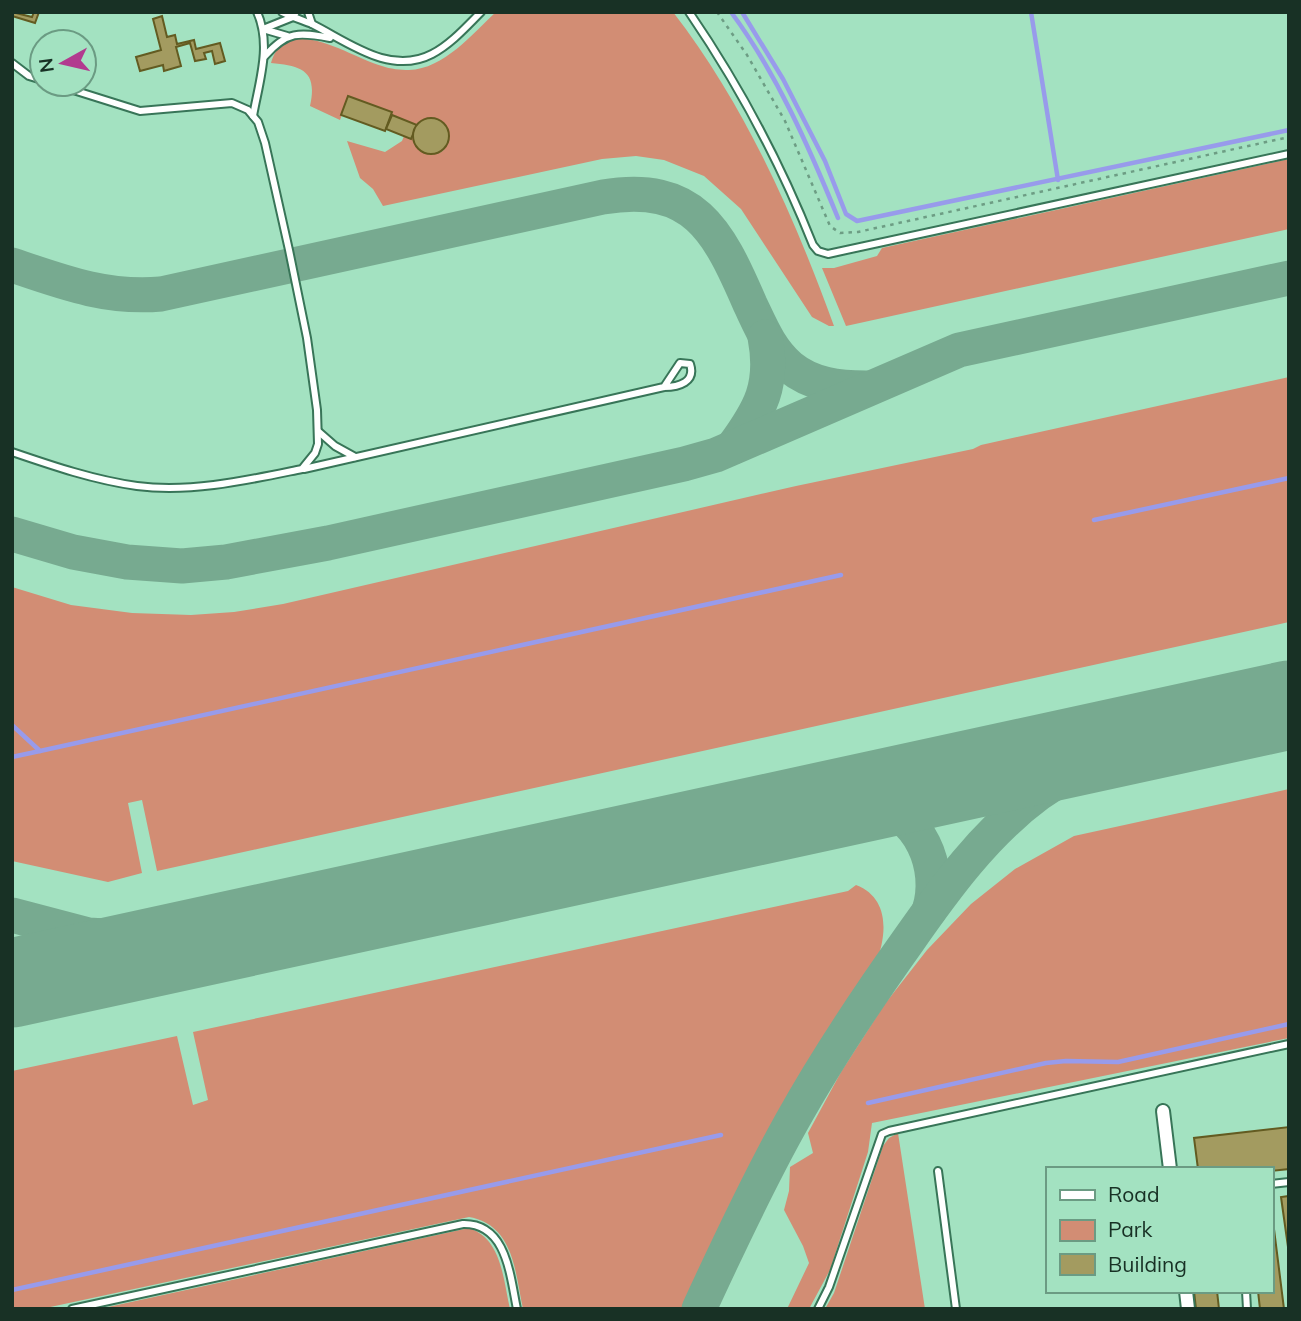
<svg xmlns="http://www.w3.org/2000/svg" width="1301" height="1321" font-family="Mulish,sans-serif">
  <style>
    .green { fill: #d28d74 }
    .lines { fill: none; stroke-linecap: round; stroke-linejoin: round }
    .stream { stroke: #989beb; stroke-width: 4.5 }
    .taxiway { stroke: #77aa90; stroke-width: 35 }
    .runway { stroke: #77aa90; stroke-width: 89 }
    .building { fill: #a39b60; stroke: #635b21; stroke-width: 2 }
    .service-casing { stroke: #387558; stroke-width: 10 }
    .minor-casing { stroke: #387558; stroke-width: 16 }
    .path { stroke: #6d9d84; stroke-width: 2.5; stroke-dasharray: 3.5 5; stroke-linecap: butt }
    .service { stroke: #fff; stroke-width: 6 }
    .minor { stroke: #fff; stroke-width: 12 }
  </style>
  <rect width="100%" height="100%" fill="#a3e2c1"/>
  <g class="green">
    <path d="M496 12H673C745 105 794 216 834 326H829L812 317 741 209 704 176 664 160 636 156 602 159 383 206 373 189 360 178 347 141 385 152 402 141 404 136 413 138C416 146 419 153 428 154 465 159 444 95 416 127V125L392 115V112L349 96 340 120 310 106C318 70 301 66 271 63 286 11 351 58 382 66 390 69 401 70 409 70 444 69 472 34 496 12Z"/>
    <path d="M1289 159V229L846 326 822 268H834L877 256 882 248Z"/>
    <path d="M1289 377V622L157 871 142 800 128 803 142 873 108 882 12 861V587L71 605 132 613 191 615 234 612 283 604 796 486 973 449 981 445Z"/>
    <path d="M1289 789V1038L872 1123 868 1152 830 1270 809 1309H787L809 1263 803 1246 784 1210 789 1191 790 1167 813 1153 808 1133 841 1072 884 1005 927 950 971 904 1015 869 1074 836Z"/>
    <path d="M856 885C890 898 887 935 876 963L783 1112 753 1165 684 1309H523C515 1272 514 1225 469 1217L41 1309H12V1071L177 1036 193 1105 208 1100 193 1032 848 891Z"/>
    <path d="M898 1133 925 1309H825L834 1293 883 1146 889 1138Z"/>
    <path d="M469 1228C502 1239 503 1279 510 1309H99Z"/>
  </g>
  <g class="lines">
    <g class="stream">
      <path d="M731 12C777 74 809 147 838 218"/>
      <path d="M742 12 783 79 825 161 846 214 857 221 1289 130"/>
      <path d="M1031 12 1058 180"/>
      <path d="M1094 520 1289 478"/>
      <path d="M12 725 40 751 841 575"/>
      <path d="M12 757 40 751"/>
      <path d="M868 1103 1046 1063 1066 1061 1118 1062 1289 1024"/>
      <path d="M12 1290 721 1135"/>
    </g>
    <g class="taxiway">
      <path d="M12 265C62 282 107 299 161 294L603 197C694 182 718 230 750 304 761 327 770 350 790 367 812 385 839 388 866 388"/>
      <path d="M733 447C761 409 774 385 765 337"/>
      <path d="M12 534 73 552 127 562 182 566 226 562 328 543 684 464 716 455 959 350 1289 278"/>
      <path d="M816 808C834 805 853 801 871 804 920 812 943 868 929 911"/>
      <path d="M12 915 88 935 160 939 252 931"/>
      <path d="M699 1309C728 1246 757 1184 791 1123 826 1060 866 1000 908 941 945 888 985 833 1038 794 1081 763 1131 744 1181 728"/>
    </g>
    <path class="runway" d="M12 983 1289 705"/>
  </g>
  <g class="building">
    <path d="M12 12 32 17 34 12H39L35 23 12 16Z"/>
    <path d="M162 16 167 37 175 35 177 44 194 40 196 49 220 43 225 61 215 64 212 51 204 53 206 59 195 61 190 43 176 47 181 66 164 71 163 65 140 71 136 57 161 50 153 19Z"/>
    <path d="M348 96 392 112 385 131 341 115Z"/>
    <path d="M392 115 417 125 411 139 386 129Z"/>
    <circle cx="431" cy="136" r="18"/>
    <path d="M1289 1127V1169L1271 1171V1169H1198L1194 1138Z"/>
    <path d="M1289 1196V1254L1281 1197Z"/>
    <path d="M1271 1205 1284 1309H1260L1258 1291H1271Z"/>
    <path d="M1194 1291H1217L1219 1309H1196Z"/>
  </g>
  <g class="lines">
    <g class="service-casing">
      <g id="service">
        <path d="M282 12C292 17 302 20 312 24 348 42 390 76 432 54 451 44 466 27 481 12"/>
        <path d="M308 12 312 24"/>
        <path d="M689 12C739 85 780 162 813 245L818 251 828 254 1289 154"/>
        <path d="M263 29 293 17 296 12"/>
        <path d="M263 29 287 36"/>
        <path d="M265 56C287 31 299 32 330 38"/>
        <path d="M12 63 29 76 42 80"/>
        <path d="M253 116C259 82 272 45 257 12"/>
        <path d="M319 432 335 446 355 457"/>
        <path d="M12 452C53 466 94 480 137 486 192 493 248 480 302 469L315 453 318 444 317 410 307 338 289 250 265 143 258 122 248 110 232 103 140 111 54 84"/>
        <path d="M304 469 664 387C679 387 696 382 690 364L680 363 664 387"/>
        <path d="M938 1171 956 1309"/>
        <path d="M1271 1184 1289 1182"/>
        <path d="M1246 1291 1247 1309"/>
        <path d="M72 1309 463 1224C507 1223 510 1276 517 1309"/>
        <path d="M818 1309 829 1287 882 1134 889 1131 1289 1044"/>
      </g>
    </g>
    <g class="minor-casing">
      <g id="minor">
        <path d="M1163 1111 1170 1169"/>
        <path d="M1186 1291 1188 1309"/>
      </g>
    </g>
    <path class="path" d="M717 12 747 55 785 121 830 226 840 233 858 232 1289 137"/>
    <use href="#service" class="service"/>
    <use href="#minor" class="minor"/>
  </g>
  <rect width="1301" height="1321" fill="none" stroke="#183125" stroke-width="28"/>
  <rect x="1046" y="1167" width="228" height="126" fill="#a3e2c1" stroke="#6b9b83" stroke-width="2"/>
  <rect x="1060" y="1190" width="35" height="10" fill="#ffffff" stroke="#6b9b83" stroke-width="2"/>
  <text x="1108" y="1202" font-size="21" fill="#183125">Road</text>
  <rect x="1060" y="1220" width="35" height="21" fill="#d28d74" stroke="#6b9b83" stroke-width="2"/>
  <text x="1108" y="1237" font-size="21" fill="#183125">Park</text>
  <rect x="1060" y="1254" width="35" height="21" fill="#a39b60" stroke="#6b9b83" stroke-width="2"/>
  <text x="1108" y="1272" font-size="21" fill="#183125">Building</text>
  <g transform="translate(63 63) rotate(262)"><circle r="33" fill="#a3e2c1" stroke="#6b9b83" stroke-width="2"/>
  <path d="M0-5L12 26L0 18L-12 26Z" fill="#b23a8f"/>
  <text y="-10" font-size="19" font-weight="bold" text-anchor="middle" fill="#183125">N</text>
  </g>
</svg>
